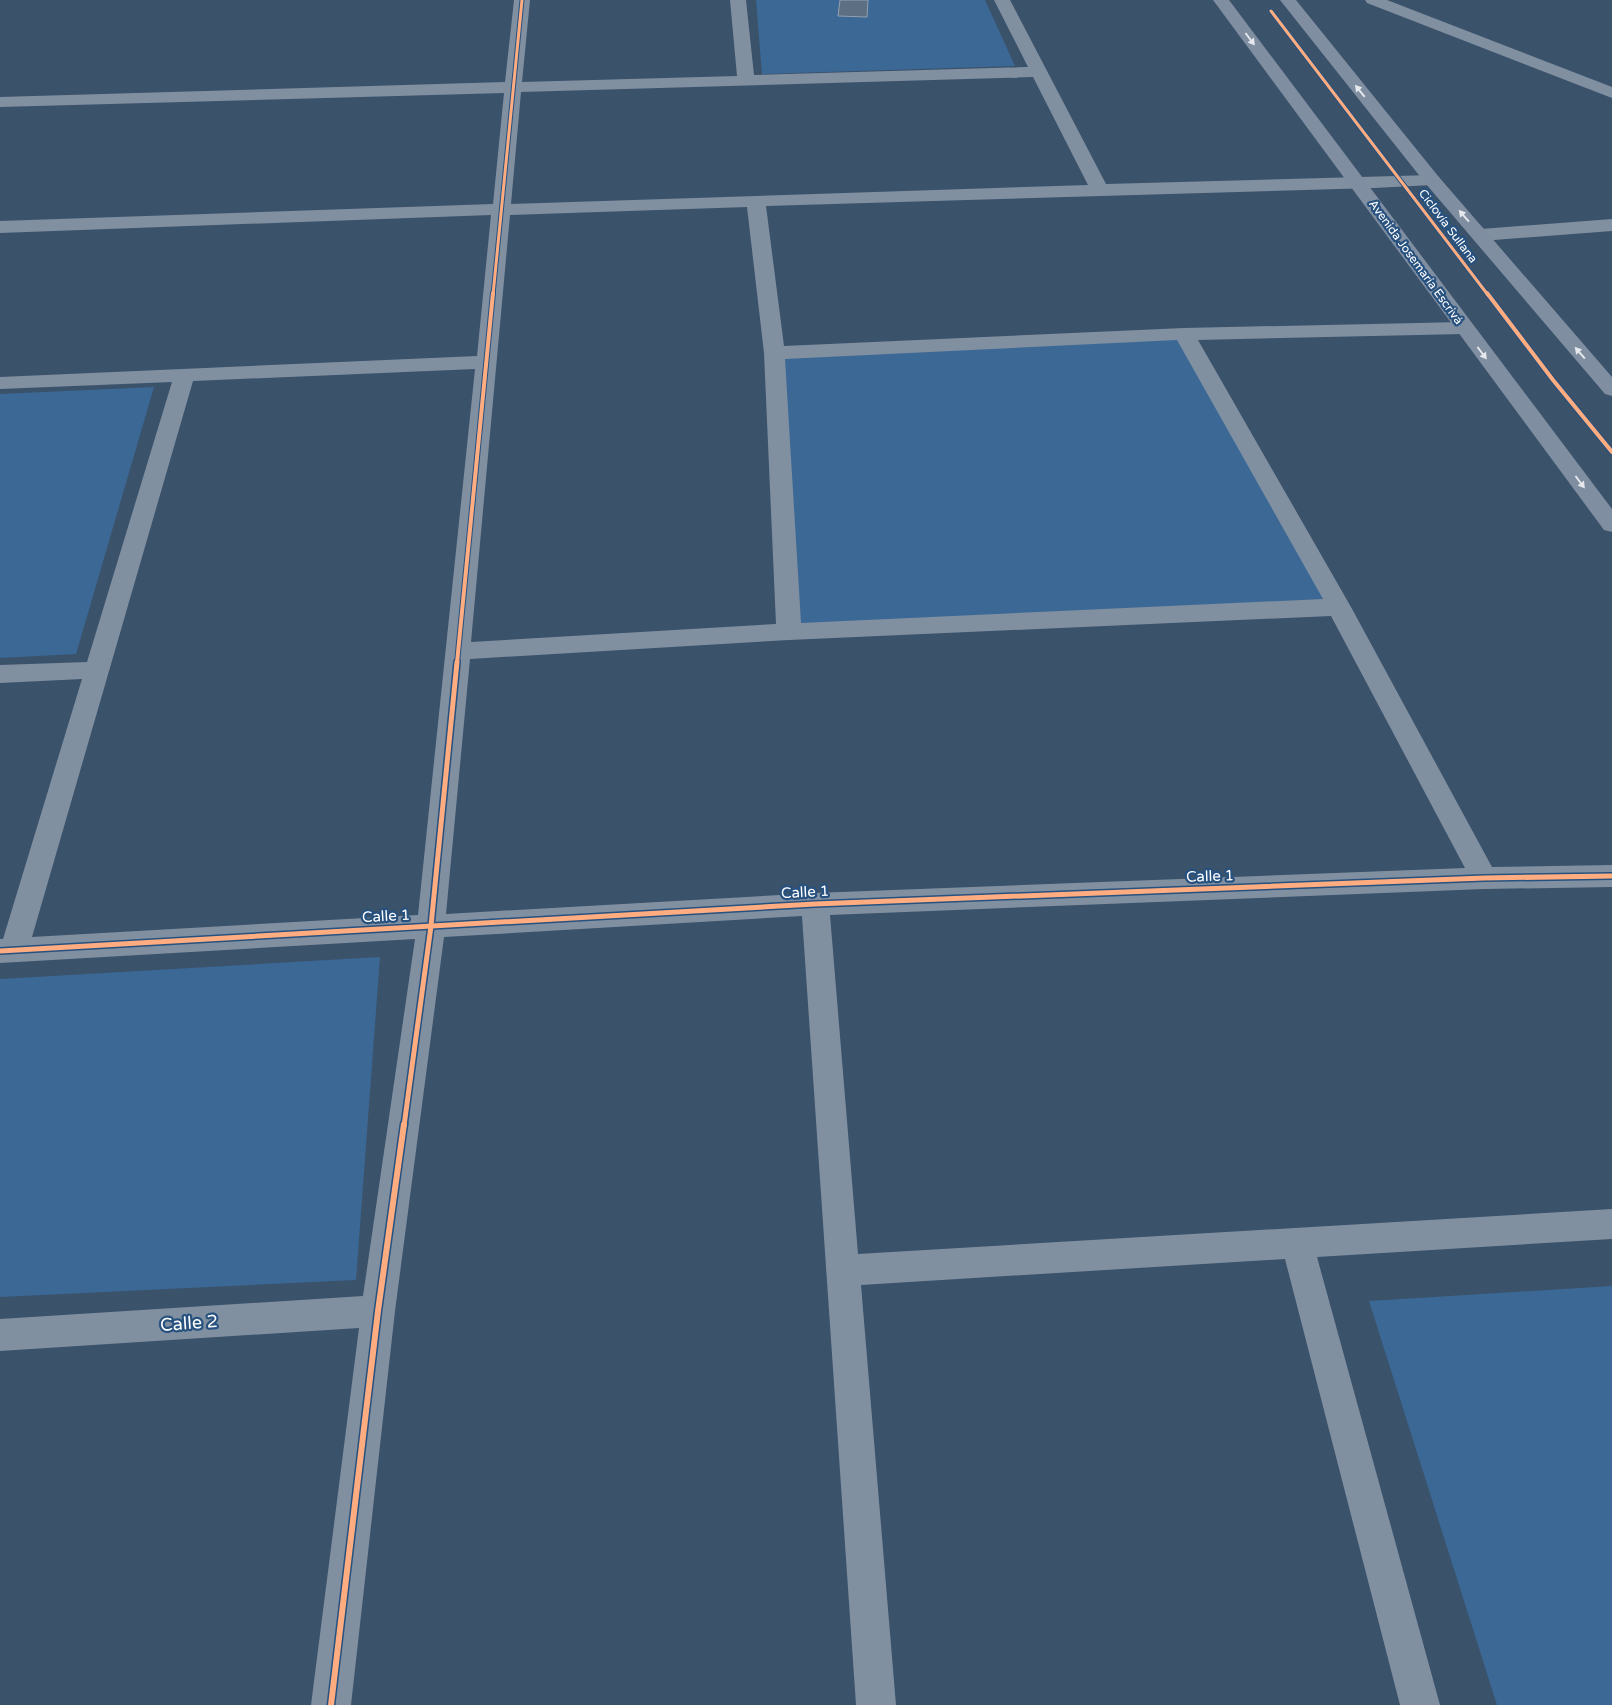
<svg xmlns="http://www.w3.org/2000/svg" width="1612" height="1705" font-family="'Varela Round',sans-serif">
  <style>
    .green { fill: #3b6895 }
    .building { fill: #5d6f82; stroke: #94a1b0 }
    .lines { fill: none; stroke-linecap: round; stroke-linejoin: round }
    .minor { fill: #8090a1; fill-rule: evenodd }
    .major { fill: #7f8ea0; fill-rule: evenodd }
    .cycleway-far3-casing { stroke: #27517f; stroke-width: 5 }
    .cycleway-far2-casing { stroke: #27517f; stroke-width: 6 }
    .cycleway-far1-casing { stroke: #27517f; stroke-width: 8 }
    .cycleway-casing { stroke: #27517f; stroke-width: 9 }
    .cycleway-far3 { stroke: #ffac80; stroke-width: 3 }
    .cycleway-far2 { stroke: #ffac80; stroke-width: 4 }
    .cycleway-far1 { stroke: #ffac80; stroke-width: 5 }
    .cycleway { stroke: #ffac80; stroke-width: 6 }
    .oneway { fill: #e5e8ec }
    .labels { text-anchor: middle; stroke-width: 4.5; stroke-linejoin: round; paint-order: stroke }
    .far-street-label { font-size: 12px; fill: #fff; stroke: #27517f }
    .street-label { font-size: 15px; fill: #fff; stroke: #27517f }
    .near-street-label { font-size: 18px; fill: #fff; stroke: #27517f }
  </style>
  <rect width="100%" height="100%" fill="#3b526b"/>
  <g class="green">
    <path d="M756 0H985L1015 66 762 74Z"/>
    <path d="M1184 334 1339 607 789 632 774 353Z"/>
    <path d="M154 387 76 654 0 658V394Z"/>
    <path d="M380 957 356 1280 0 1297V979Z"/>
    <path d="M1612 1286V1705H1497L1369 1301Z"/>
  </g>
  <path class="building" d="M840 0H868L867 17 838 16Z"/>
  <g class="lines">
    <g class="minor">
      <path d="M514 0H530L522 82 737 76 730 0H746L754 75 1028 67 994 0H1010L1106 184 1432 175 1438 176 1441 180 1438 184 1432 185 1374 188 766 206 784 346 1184 328 1463 322 1470 324 1473 328 1470 332 1463 334 1198 340 1351 607 1492 867 1612 865V887L1484 889 830 915 858 1254 1612 1209V1239L1317 1257 1440 1705H1400L1285 1259 861 1285 896 1705H856L802 916 444 937 395 1311 351 1705H311L359 1328 0 1351V1319L363 1296 415 939 0 963V939H3L82 679 0 683V665L87 662 172 382 0 389V377L477 356 491 215 0 233V221L493 204 504 93 0 107V97L505 82ZM1033 77 1088 185 511 204 521 92ZM747 207 764 353 776 624 471 642 510 215ZM1177 340 1323 599 801 623 785 359ZM475 369 418 915 32 937 193 381ZM1331 616 1465 868 815 893 446 914 470 659 789 640Z"/>
      <path d="M1365 0H1387L1612 87V98L1367 3Z"/>
      <path d="M1612 219V231L1481 241 1474 239 1471 235 1474 231 1481 229Z"/>
    </g>
    <g class="major">
      <path d="M1213 0H1229L1612 509V532L1604 530Z"/>
      <path d="M1280 0H1296L1438 176 1612 377V396L1605 394 1426 184Z"/>
    </g>
    <g class="cycleway-far3-casing">
      <g id="cycleway-far3">
        <path d="M1271 11 1488 295"/>
        <path d="M493 295 522 0"/>
      </g>
    </g>
    <g class="cycleway-far2-casing">
      <g id="cycleway-far2">
        <path d="M1487 293 1553 380 1612 452"/>
        <path d="M457 663 493 293"/>
      </g>
    </g>
    <g class="cycleway-far1-casing">
      <g id="cycleway-far1">
        <path d="M0 951 815 904 1484 878 1612 876"/>
        <path d="M404 1126 431 926 457 662"/>
      </g>
    </g>
    <g class="cycleway-casing">
      <path id="cycleway" d="M331 1705 378 1311 404 1124"/>
    </g>
    <use href="#cycleway-far3" class="cycleway-far3"/>
    <use href="#cycleway-far2" class="cycleway-far2"/>
    <use href="#cycleway-far1" class="cycleway-far1"/>
    <use href="#cycleway" class="cycleway"/>
  </g>
  <defs><path id="oneway-solid" d="M-6-.8H1V-3.2L6.5 0L1 3.2V.8H-6Z" transform="scale(1.25)"/></defs>
  <g class="oneway">
    <use href="#oneway-solid" transform="translate(1250 39) rotate(53)"/>
    <use href="#oneway-solid" transform="translate(1360 91) rotate(-129)"/>
    <use href="#oneway-solid" transform="translate(1464 216) rotate(-131)"/>
    <use href="#oneway-solid" transform="translate(1482 353) rotate(53)"/>
    <use href="#oneway-solid" transform="translate(1580 353) rotate(-131)"/>
    <use href="#oneway-solid" transform="translate(1580 482) rotate(53)"/>
  </g>
  <g class="labels">
    <g class="far-street-label">
      <text transform="translate(1448 226) rotate(53)" y="4">Ciclovía Sullana</text>
      <text transform="translate(1416 262) rotate(54)" y="4">Avenida Josemaría Escrivá</text>
    </g>
    <g class="street-label">
      <text transform="translate(1210 876) rotate(-2)" y="5">Calle 1</text>
      <text transform="translate(805 892) rotate(-3)" y="5">Calle 1</text>
      <text transform="translate(386 916) rotate(-3)" y="5">Calle 1</text>
    </g>
    <g class="near-street-label">
      <text transform="translate(189 1323) rotate(-4)" y="6">Calle 2</text>
    </g>
  </g>
</svg>
